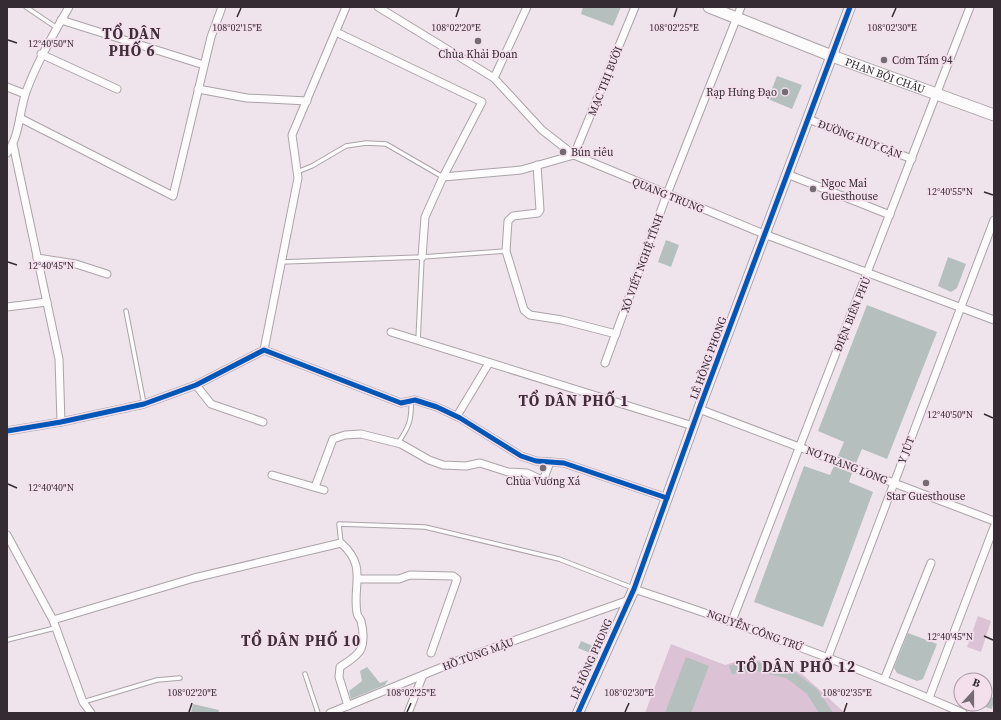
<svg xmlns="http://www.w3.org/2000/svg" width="1001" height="720" font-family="'Source Serif 4',serif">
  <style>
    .pitch { fill: #dcc2d5 }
    .building { fill: #b4bfbe }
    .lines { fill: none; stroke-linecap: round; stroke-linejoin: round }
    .lane-casing { stroke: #aba3a8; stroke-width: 5.5 }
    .street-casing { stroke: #aba3a8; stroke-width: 9 }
    .secondary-casing { stroke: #aba3a8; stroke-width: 12 }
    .primary-casing { stroke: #aba3a8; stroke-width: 13 }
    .lane { stroke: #fdfbfc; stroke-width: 3.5 }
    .street { stroke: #fdfbfc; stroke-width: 7 }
    .secondary { stroke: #fdfbfc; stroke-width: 10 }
    .primary { stroke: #fdfbfc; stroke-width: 11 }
    .cycleway-casing { stroke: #f4dfed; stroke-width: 8 }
    .cycleway { stroke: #0057b8; stroke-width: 5 }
    .ticks { fill: none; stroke: #342c32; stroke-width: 1.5 }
    .poi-dot { fill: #756c73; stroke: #f4dfed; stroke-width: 1.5 }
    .labels { text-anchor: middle; stroke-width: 3.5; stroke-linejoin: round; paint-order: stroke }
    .poi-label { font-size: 11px; fill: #342c32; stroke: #f4dfed }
    .street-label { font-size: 11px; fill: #342c32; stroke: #f4dfed }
    .district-label { font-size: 15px; font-weight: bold; letter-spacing: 1px; fill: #3f2f3a; stroke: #f4dfed }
    .ticks-label { font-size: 10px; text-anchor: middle; fill: #342c32; stroke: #f4dfed; stroke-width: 3.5; stroke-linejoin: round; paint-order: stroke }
  </style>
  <rect width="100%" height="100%" fill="#efe4ec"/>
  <g class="pitch">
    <path d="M978 616 991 621 981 652 967 647Z"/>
    <path d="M671 644 725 665 737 661 755 660 772 663 801 673 845 713H645Z"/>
  </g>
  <g class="building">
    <path d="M583 7H621L613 26 581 14Z"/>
    <path d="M777 76 802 85 792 109 768 99Z"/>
    <path d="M666 240 679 245 671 267 658 262Z"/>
    <path d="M948 257 966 264 957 288 951 292 938 286Z"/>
    <path d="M867 305 937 332 887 459 862 449 856 463 838 456 844 442 818 431Z"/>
    <path d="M804 466 830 475 834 466 852 473 849 482 873 492 823 627 754 602Z"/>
    <path d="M908 633 937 644 923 679 917 681 897 673 894 668Z"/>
    <path d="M581 641 600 649 597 656 578 648Z"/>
    <path d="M686 657 709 666 691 713H665Z"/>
    <path d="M742 662H755L775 665 795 672 818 690 833 713H819L807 694 786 678 756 671 732 674 729 666Z"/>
    <path d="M367 667 380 683 388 680 385 685 351 699 349 691 362 681 360 671Z"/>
    <path d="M985 695 994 698 992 709 985 707Z"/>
    <path d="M193 704 219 710 218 713H191Z"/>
  </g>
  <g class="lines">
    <g class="lane-casing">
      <g id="lane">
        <path d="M26 7 57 28"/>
        <path d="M297 172 312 166 346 146 366 143 386 144 443 177"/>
        <path d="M281 262 422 257 506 251"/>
        <path d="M126 311 144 404"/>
        <path d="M418 341 422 257"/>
        <path d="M398 443C409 427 412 420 411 400"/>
        <path d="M341 543 339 524 425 527 559 559 633 588"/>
        <path d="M7 640 55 628"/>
        <path d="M305 674 318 713"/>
        <path d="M83 702 157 680 180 678"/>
      </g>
    </g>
    <g class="street-casing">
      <g id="street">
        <path d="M378 7 494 78 542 130 574 155 764 234 994 320"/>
        <path d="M61 20 204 65"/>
        <path d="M336 32 482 102 443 177 425 217 422 257"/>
        <path d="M41 54 117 89"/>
        <path d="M494 78 527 7"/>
        <path d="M7 87 25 94"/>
        <path d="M198 89 247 98 307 101"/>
        <path d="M20 118 173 196 211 37 222 7"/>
        <path d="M808 119 912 159"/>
        <path d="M13 144 59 359 61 422"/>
        <path d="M7 153C20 136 19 112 26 92 37 62 53 35 69 7"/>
        <path d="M537 165 540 210 538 213 513 216 508 221 506 251 524 310 530 315 562 320 616 334"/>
        <path d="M787 174 890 215"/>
        <path d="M443 177 521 170 574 155 635 7"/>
        <path d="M37 258 76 264 107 274"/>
        <path d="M7 307 47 302"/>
        <path d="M391 332 693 426"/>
        <path d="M264 350 298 178 292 135 346 7"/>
        <path d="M605 363 667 194 741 7"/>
        <path d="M196 385 211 404 263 422"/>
        <path d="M699 409 994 521"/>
        <path d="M457 416 489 363"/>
        <path d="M7 431 61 422 144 404 196 385 264 350 401 403 415 400 437 407 460 418 521 456 536 461 564 463 667 498"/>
        <path d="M272 475 324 490"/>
        <path d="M315 487 333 439 345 435 361 434 401 444 429 460 443 465 466 466 480 463 508 472 527 473 540 479 544 478 550 462"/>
        <path d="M7 535 53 620 83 702 91 713"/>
        <path d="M358 579H399L410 575 453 576 457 579 431 653"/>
        <path d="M634 589C746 626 855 666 963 713"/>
        <path d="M53 620 194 578 341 543C368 567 352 585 357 613 357 616 360 618 361 621 363 629 364 641 361 649 358 656 346 663 340 667L339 677 348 706"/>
        <path d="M732 621 970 7"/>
        <path d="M828 657 994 220"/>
        <path d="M884 680 931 563"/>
        <path d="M929 698 994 527"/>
        <path d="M330 713 462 659 629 600"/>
        <path d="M408 713 423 675"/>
      </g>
    </g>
    <g class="secondary-casing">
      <path id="secondary" d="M578 713 634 589 699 409 850 7"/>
    </g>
    <g class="primary-casing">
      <g id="primary">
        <path id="s1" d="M709 7 832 56 994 115"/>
      </g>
    </g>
    <use href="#lane" class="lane"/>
    <use href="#street" class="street"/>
    <use href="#secondary" class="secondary"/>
    <use href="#primary" class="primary"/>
    <g class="cycleway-casing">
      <g id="cycleway">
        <path d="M7 431 61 422 144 404 196 385 264 350 401 403 415 400 437 407 460 418 521 456 536 461 564 463 667 498"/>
        <path d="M578 713 634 589 699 409 850 7"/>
      </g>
    </g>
    <use href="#cycleway" class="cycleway"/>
  </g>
  <path class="ticks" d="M237 17 241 8M456 17 459 8M674 17 677 8M892 17 896 8M8 40 17 43M984 192 993 195M8 262 17 265M984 414 993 418M8 484 17 488M984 636 993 640M189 712 192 703M407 712 411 703M625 712 629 703M844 712 847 703"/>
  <g class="poi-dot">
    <circle cx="478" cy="41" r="4"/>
    <circle cx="884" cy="60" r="4"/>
    <circle cx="785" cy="92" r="4"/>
    <circle cx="563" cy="152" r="4"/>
    <circle cx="813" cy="189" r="4"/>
    <circle cx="543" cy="468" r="4"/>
    <circle cx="926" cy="483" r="4"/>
  </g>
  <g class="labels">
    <g class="poi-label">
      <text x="478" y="58">Chùa Khải Đoan</text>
      <text x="892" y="64" text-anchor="start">Cơm Tấm 94</text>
      <text x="777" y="96" text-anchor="end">Rạp Hưng Đạo</text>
      <text x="571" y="156" text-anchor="start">Bún riêu</text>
      <text x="821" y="187" text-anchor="start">Ngoc Mai<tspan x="821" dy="13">Guesthouse</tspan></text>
      <text x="543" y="485">Chùa Vương Xá</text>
      <text x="926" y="500">Star Guesthouse</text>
    </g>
    <g class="street-label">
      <text dy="4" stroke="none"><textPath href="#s1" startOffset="189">PHAN BỘI CHÂU</textPath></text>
      <text transform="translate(605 81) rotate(-68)" y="4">MẠC THỊ BƯỞI</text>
      <text transform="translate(860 139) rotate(21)" y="4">ĐƯỜNG HUY CẬN</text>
      <text transform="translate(668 195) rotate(22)" y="4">QUANG TRUNG</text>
      <text transform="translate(642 263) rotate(-70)" y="4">XÔ VIẾT NGHỆ TĨNH</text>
      <text transform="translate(852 314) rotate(-68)" y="4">ĐIỆN BIÊN PHỦ</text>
      <text transform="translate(708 358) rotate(-70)" y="4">LÊ HỒNG PHONG</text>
      <text transform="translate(906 450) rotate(-69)" y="4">Y JÚT</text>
      <text transform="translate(847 465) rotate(21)" y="4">NƠ TRANG LONG</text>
      <text transform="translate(755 630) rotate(20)" y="4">NGUYỄN CÔNG TRỨ</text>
      <text transform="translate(478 654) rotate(-20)" y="4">HỒ TÙNG MẬU</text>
      <text transform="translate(591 659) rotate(-66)" y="4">LÊ HỒNG PHONG</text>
    </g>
    <g class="district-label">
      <text x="132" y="39">TỔ DÂN<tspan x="132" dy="17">PHỐ 6</tspan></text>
      <text x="574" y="406">TỔ DÂN PHỐ 1</text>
      <text x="301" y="646">TỔ DÂN PHỐ 10</text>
      <text x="796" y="672">TỔ DÂN PHỐ 12</text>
    </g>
  </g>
  <g class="ticks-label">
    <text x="237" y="31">108°02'15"E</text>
    <text x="456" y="31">108°02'20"E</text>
    <text x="674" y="31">108°02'25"E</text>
    <text x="892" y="31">108°02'30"E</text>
    <text x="51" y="47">12°40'50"N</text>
    <text x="950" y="195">12°40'55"N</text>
    <text x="51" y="269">12°40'45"N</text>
    <text x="950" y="418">12°40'50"N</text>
    <text x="51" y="491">12°40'40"N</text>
    <text x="950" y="640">12°40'45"N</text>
    <text x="192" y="696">108°02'20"E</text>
    <text x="411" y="696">108°02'25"E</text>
    <text x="629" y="696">108°02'30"E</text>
    <text x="847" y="696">108°02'35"E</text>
  </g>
  <rect width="1001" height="720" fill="none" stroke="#342c32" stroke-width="16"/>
  <g transform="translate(973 692) rotate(21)"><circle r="19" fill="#f4dfed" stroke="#a797a2"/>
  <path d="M0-3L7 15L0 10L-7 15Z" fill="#756c73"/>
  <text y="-6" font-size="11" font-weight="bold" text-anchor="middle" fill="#342c32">B</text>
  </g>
</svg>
